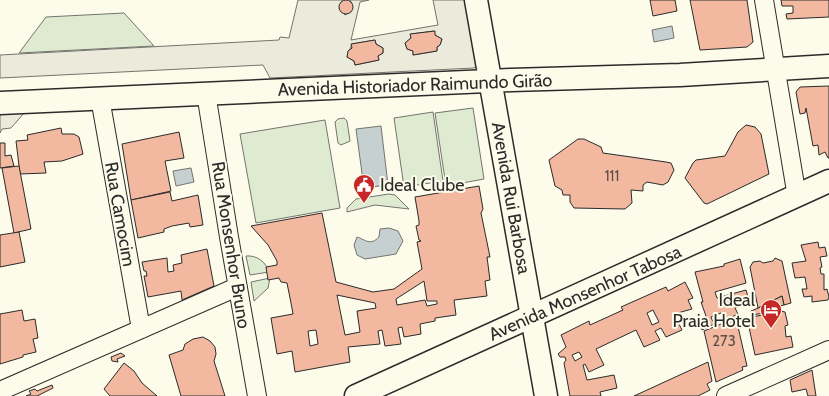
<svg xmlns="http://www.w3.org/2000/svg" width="829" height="396" font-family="Cabin,sans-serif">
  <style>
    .green { fill: #deebd1; stroke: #74746e }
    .parking { fill: #eceadb; stroke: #74746e; fill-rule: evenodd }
    .water { fill: #c7d0d0; stroke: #74746e }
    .building { fill: #f2b8a0; stroke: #2b2b2b; fill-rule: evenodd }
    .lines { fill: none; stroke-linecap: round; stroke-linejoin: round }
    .minor-casing { stroke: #2b2b2b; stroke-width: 20 }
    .major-casing { stroke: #2b2b2b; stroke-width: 25 }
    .minor { stroke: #fdfbea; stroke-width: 18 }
    .major { stroke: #fdfbea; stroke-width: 22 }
    .labels { text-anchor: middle; stroke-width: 4; stroke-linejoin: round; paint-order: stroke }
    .number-label { font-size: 15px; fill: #5d4e48 }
    .street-label { font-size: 18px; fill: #2b2b2b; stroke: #fdfbea }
    .poi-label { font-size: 18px; fill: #2b2b2b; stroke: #fdfbea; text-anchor: start }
  </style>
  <rect width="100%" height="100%" fill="#fdfbea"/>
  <g class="green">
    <path d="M124 13 154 46 19 53 46 17Z"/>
    <path d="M473 108 484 179 446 186 435 113Z"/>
    <path d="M433 112 443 181 404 187 394 118Z"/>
    <path d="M344 118 347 121 350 141 341 145 338 143 335 122 338 119Z"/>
    <path d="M325 120 340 208 256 223 240 134Z"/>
    <path d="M389 194 395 195 409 209 375 205 347 212V208L356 199Z"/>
    <path d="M246 256C257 255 266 262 269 272L250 275Z"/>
    <path d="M270 278 268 288 254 301 251 282Z"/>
  </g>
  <g class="parking">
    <path d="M298 0H343L339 9 345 15 350 12 352 4 350 0H369L360 2 351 40 438 25 433 0H465L477 65 474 68 270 78 263 65 0 78V55L279 40 280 37 289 38ZM434 31 435 35 442 39 440 45 437 47V51L413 55V51L407 49 405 43 411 38V34ZM375 40 376 44 383 48V53L378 56 379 60 355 65 354 61 347 57 352 44Z"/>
    <path d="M24 113 11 128 2 129 0 133V114Z"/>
  </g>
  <g class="water">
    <path d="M672 26 674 38 654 42 652 30Z"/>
    <path d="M381 126 388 185 364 188 356 129Z"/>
    <path d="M191 168 194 182 176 186 173 171Z"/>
    <path d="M389 228 398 231 403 241 396 254 365 259 357 255 354 245 357 237C366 240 370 246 379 237L380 229Z"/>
  </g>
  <g class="building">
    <circle cx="346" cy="7" r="7"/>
    <path d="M650 0H675L677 11 653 16Z"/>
    <path d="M690 0H747L753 42 747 47 700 50Z"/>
    <path d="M781 0H829V17L787 19 786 14 793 13V6H782Z"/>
    <path d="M435 31V35L442 39 440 45 437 47V51L413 55V51L407 49 405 43 411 38 410 34Z"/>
    <path d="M375 40 376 44 383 48V53L378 56 379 60 355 65 354 61 347 57 348 51 352 48 351 44Z"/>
    <path d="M829 86V158H828L825 152 819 155 818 145 813 146 806 108 805 113 800 114 796 92 800 87Z"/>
    <path d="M746 125 755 127 761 134 769 174 707 204 704 203 685 178 693 163 696 160 725 156 738 132Z"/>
    <path d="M61 128 62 134H74L79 137 83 154 62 161 44 162 46 173 20 174 16 141 28 140 27 135Z"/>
    <path d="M179 132 184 158 165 161 171 191 131 200 122 144Z"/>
    <path d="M578 139H584L601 147 603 153 666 162 671 163 674 170 668 182 663 185 647 182 643 185V191L631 190 632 203 625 209 574 208 570 202V195H563L562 190 555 186 549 160Z"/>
    <path d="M0 143H5V156L11 155 14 166 0 168Z"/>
    <path d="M19 166 31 229 14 233 2 168Z"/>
    <path d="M479 186 483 209 481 213 490 257H487L490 280 485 281 487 296 454 300 456 315 435 318V321L420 324 421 334 404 337 402 327 398 328 401 344 385 346 382 330 378 331 380 344 348 347 350 362 295 372 292 351 277 354 271 318 293 314 291 303 287 283 281 282 279 278 268 280 266 267 277 265V261L268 245 251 226 322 213 336 282 373 292 394 289 422 269 417 242 421 241 419 240 416 226 419 225V221L415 197ZM424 281 427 301H437V304L427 306 425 300 397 305 396 299ZM337 295 375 303 376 308 357 311 360 332 345 335ZM316 330 318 344 310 346 308 331Z"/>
    <path d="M170 192 172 201 198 195 203 225 190 227 189 223 172 226 164 229V232L138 238 131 200Z"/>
    <path d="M19 232 25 262 0 267V235Z"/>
    <path d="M818 242 819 248 825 247 827 256 820 257 822 267 820 268 821 274H824V290L827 289 829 297 828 300 812 302V296L804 297 802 289H807L805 277 795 278 792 263 806 261 801 245Z"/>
    <path d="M207 249 214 286 182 300 181 291 148 297 144 276H147L146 271H144L142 262 167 258 168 272 174 271 173 265 182 263 181 255Z"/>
    <path d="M775 258 782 261 791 303 784 305 782 296 758 308 750 267 753 262 760 261 763 263 773 261Z"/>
    <path d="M740 259 746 283 715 292 717 298 746 290 748 297 753 295 755 302 735 308 738 314 725 320 721 313 711 317 714 324 702 330 700 323 707 319 701 302H703L695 272 724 266V264Z"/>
    <path d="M685 282 693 298 688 300 692 309 674 314 682 330 666 337 661 328 655 331 660 340 644 347 636 330 596 349 604 365 589 372 585 364 583 365 587 380 614 375 617 388 600 392 601 396H570L564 363 566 360 565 357H560L558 354 566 347 561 335 589 321 590 325 623 310 621 307 666 287 668 291ZM653 310 659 322 652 325 647 313ZM579 352 582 357 575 361 572 355Z"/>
    <path d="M782 296 784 305 780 306 781 311 785 312 788 325 785 326 786 337 791 336 793 347 755 355 747 318 767 314 766 309 776 307 774 300Z"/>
    <path d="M763 306 764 313 752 315 751 311Z"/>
    <path d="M22 310 24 321 35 319 38 338 33 339 36 352 23 355V357L0 364V314Z"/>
    <path d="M736 318 747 366 742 367 743 370 716 382 704 331Z"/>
    <path d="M203 337 210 341 215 347 216 354 214 361 225 396H181L169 355 183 350 185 344 193 339Z"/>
    <path d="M121 353 125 356 117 359 118 362 112 361 111 357Z"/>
    <path d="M708 362 712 381 707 384 710 390 698 396H634Z"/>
    <path d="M124 363 134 371 142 383 157 396H110L104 389Z"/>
    <path d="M812 370 816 396H808L806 389 792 392 790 380Z"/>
    <path d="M52 385 53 388 37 396H26L31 394 29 391 35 389 37 391Z"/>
  </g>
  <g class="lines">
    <g class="minor-casing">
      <g id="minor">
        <path d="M764 0 797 197"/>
        <path d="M206 93 229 237 257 396"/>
        <path d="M100 98 141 329"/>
        <path d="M0 391 237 287"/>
        <path d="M726 396 829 350"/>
      </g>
    </g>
    <g class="major-casing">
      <g id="major">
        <path d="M476 0 546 396"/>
        <path d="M0 103 511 80 680 75 829 66"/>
        <path d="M356 396 829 181"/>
      </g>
    </g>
    <use href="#minor" class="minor"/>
    <use href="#major" class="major"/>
  </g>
  <defs>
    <g id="civic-pin" transform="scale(1.125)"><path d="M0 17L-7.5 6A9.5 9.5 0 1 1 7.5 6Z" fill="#c62828" stroke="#fdfbea"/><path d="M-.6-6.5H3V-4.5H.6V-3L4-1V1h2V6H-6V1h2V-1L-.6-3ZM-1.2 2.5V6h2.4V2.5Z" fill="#fff"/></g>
    <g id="hotel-pin" transform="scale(1.125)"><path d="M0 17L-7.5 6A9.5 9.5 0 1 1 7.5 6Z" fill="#c62828" stroke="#fdfbea"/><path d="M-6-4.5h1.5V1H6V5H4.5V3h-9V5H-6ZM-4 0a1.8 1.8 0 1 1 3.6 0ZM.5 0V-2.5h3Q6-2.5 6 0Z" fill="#fff"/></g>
  </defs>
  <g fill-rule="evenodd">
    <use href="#civic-pin" x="364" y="185"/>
    <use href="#hotel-pin" x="771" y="310"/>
  </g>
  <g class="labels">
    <g class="number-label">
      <text x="612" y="181">111</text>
      <text x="724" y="346">273</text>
    </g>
    <g class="street-label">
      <text transform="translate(415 85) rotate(-2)" y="6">Avenida Historiador Raimundo Girão</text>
      <text transform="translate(511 198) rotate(80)" y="6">Avenida Rui Barbosa</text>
      <text transform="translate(120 214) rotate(80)" y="6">Rua Camocim</text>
      <text transform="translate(231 245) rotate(81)" y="6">Rua Monsenhor Bruno</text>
      <text transform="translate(585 293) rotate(-24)" y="6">Avenida Monsenhor Tabosa</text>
    </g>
    <g class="poi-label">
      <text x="380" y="191">Ideal Clube</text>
      <text x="755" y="306" text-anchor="end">Ideal<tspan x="755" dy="21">Praia Hotel</tspan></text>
    </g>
  </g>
</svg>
